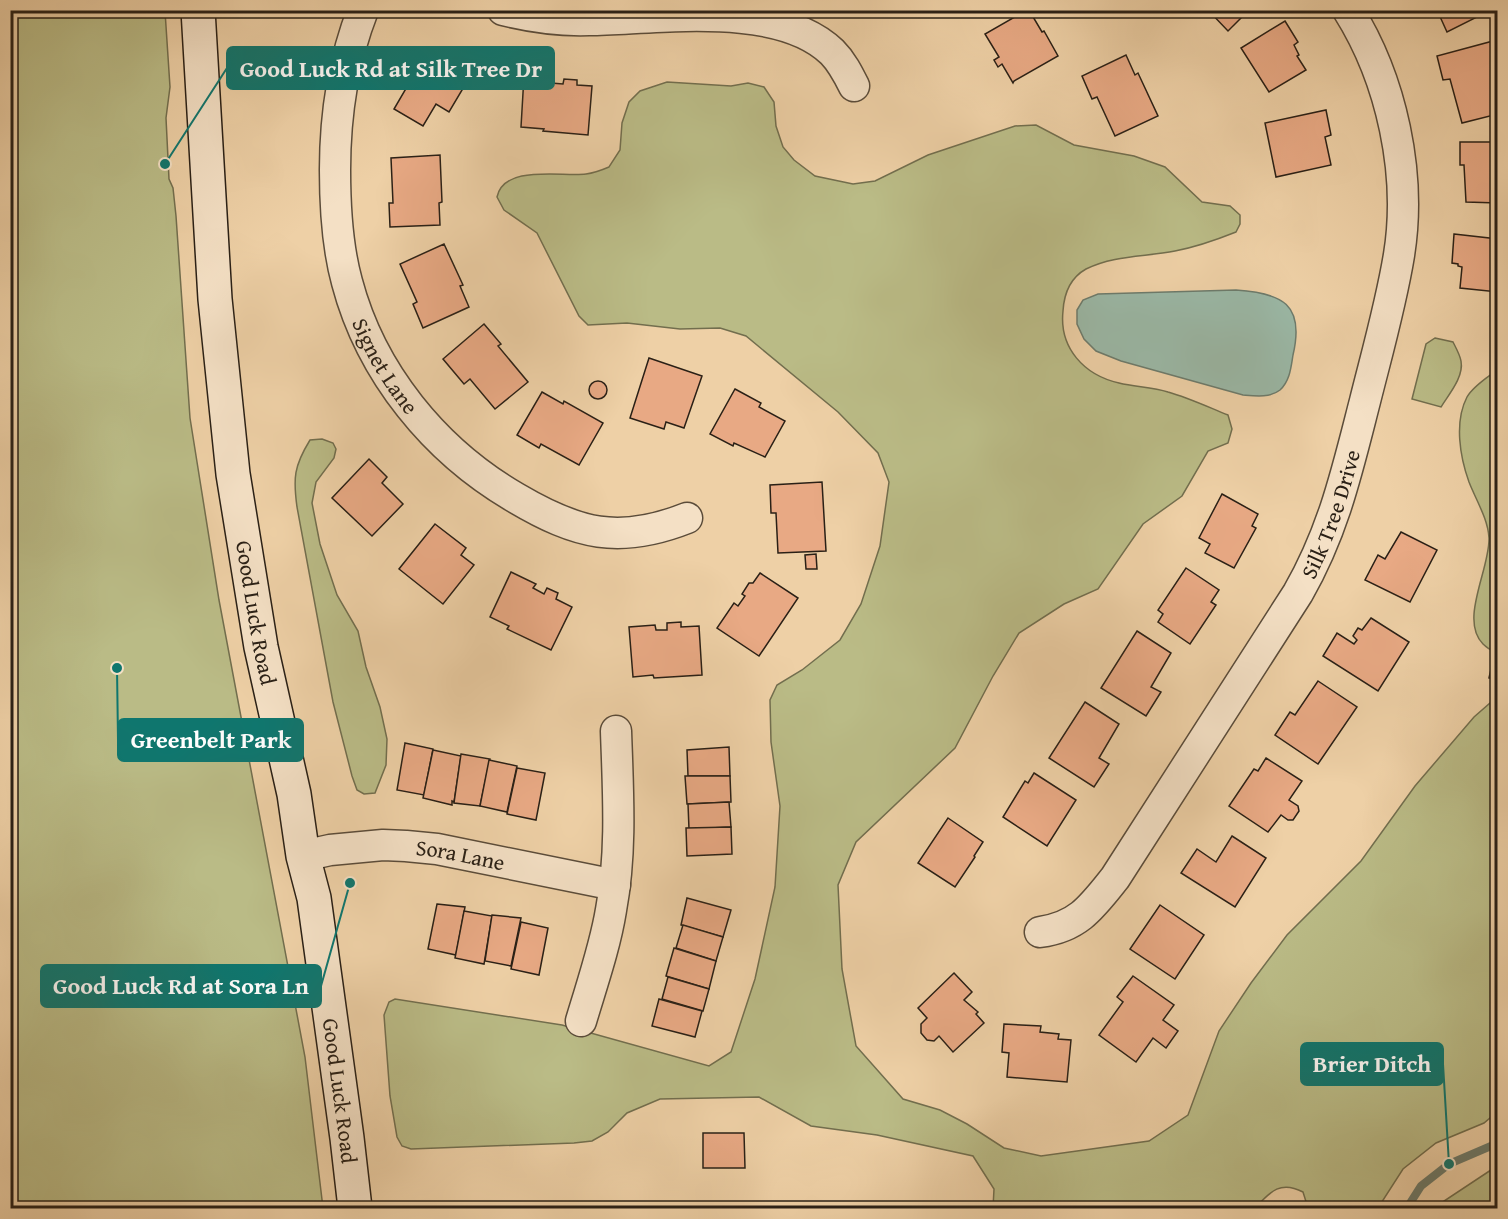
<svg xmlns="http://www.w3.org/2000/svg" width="1508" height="1219" font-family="'Gentium Book Plus',serif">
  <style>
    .green { fill: #babb86; stroke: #726e4e; stroke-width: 1.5 }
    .water { fill: #9ab7a5; stroke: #6d7b6c; stroke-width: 1.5 }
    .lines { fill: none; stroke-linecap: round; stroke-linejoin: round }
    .stream { stroke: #6d7b6c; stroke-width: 8 }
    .building { fill: #e8a984; stroke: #2a2016; stroke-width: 1.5 }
    .minor-casing { stroke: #5b4c3a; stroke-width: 33 }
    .secondary-casing { stroke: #2a2016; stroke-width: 36 }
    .minor { stroke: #f4e0c5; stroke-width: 30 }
    .secondary { stroke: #f4e0c5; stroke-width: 33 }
    .labels { text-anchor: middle; stroke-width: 5; stroke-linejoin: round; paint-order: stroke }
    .street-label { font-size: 22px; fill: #2a2016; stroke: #f4e0c5 }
    .leader { fill: none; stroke: #0f766e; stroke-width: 2 }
    .callout-dot { fill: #0f766e; stroke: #f4e0c5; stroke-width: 2 }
    .callout { fill: #0f766e; stroke: #0f766e; stroke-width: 2 }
    .callout-label { font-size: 24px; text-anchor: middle; font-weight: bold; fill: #fff }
  </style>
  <rect width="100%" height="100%" fill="#eed0a6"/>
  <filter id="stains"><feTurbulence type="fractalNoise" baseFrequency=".00333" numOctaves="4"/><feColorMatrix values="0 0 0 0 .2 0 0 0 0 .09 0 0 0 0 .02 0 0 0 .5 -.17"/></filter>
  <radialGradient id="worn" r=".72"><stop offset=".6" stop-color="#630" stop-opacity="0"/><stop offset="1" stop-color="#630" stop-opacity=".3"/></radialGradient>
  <g class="green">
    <path d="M10 11H165L170 87 166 118 169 179 173 188 176 216 190 418 219 600 305 1057 323 1208H11Z"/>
    <path d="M667 82 731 86 748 83 764 87 774 102 776 126 783 147 794 160 815 176 853 184 875 181 928 155 1015 126 1036 125 1074 145 1134 156 1165 167 1202 202 1230 206 1240 215V224L1236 232C1216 240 1196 247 1175 251 1145 257 1114 255 1086 269 1070 278 1064 294 1063 311 1059 348 1084 375 1119 383 1135 387 1152 387 1168 392 1189 398 1208 407 1228 415L1232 429 1228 443 1208 451 1182 496 1143 524 1098 589 1064 604 1019 633 993 676 955 748 856 842 838 885 842 969 856 1046 903 1099 940 1110 967 1124 1004 1148 1041 1156 1149 1141 1188 1115 1219 1031 1251 983 1287 935 1361 861 1415 786 1474 717 1497 697V1112L1484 1123 1436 1143 1403 1169 1378 1208H1308L1303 1192C1280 1180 1270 1192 1255 1208H993L994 1189 973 1156 877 1135 811 1126 759 1097 660 1099 627 1113 608 1132 592 1141 574 1143 411 1149 402 1146 397 1137 390 1096 384 1015 389 1002 395 999 562 1025 709 1066 731 1052 755 979 775 887 780 806 771 742 770 700 777 685 802 670 840 640 861 604 880 546 889 482 878 453 838 412 746 336 720 328 680 329 627 323 588 325 579 316 537 233 504 210 497 197C504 164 562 177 586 174 594 173 602 170 609 167L620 150 622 123 629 102 640 91Z"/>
    <path d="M1435 338 1453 342C1456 348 1460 355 1461 361 1464 377 1449 394 1441 407L1412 399 1426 344Z"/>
    <path d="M1497 370V655C1493 651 1487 648 1483 644 1459 620 1490 569 1489 538 1488 519 1476 500 1469 482 1460 457 1454 422 1467 397 1473 386 1488 377 1497 370Z"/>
    <path d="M322 439 333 443 336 449 334 458 316 482 312 503 320 544 337 595 358 631 366 667 380 707 387 739 386 765 375 793 364 794 357 790 352 776 333 702 297 507C293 478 294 466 310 440Z"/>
    <path d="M1497 1166V1208H1437L1438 1205Z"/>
  </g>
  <path class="water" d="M1236 290C1282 293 1305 304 1293 355 1291 367 1290 381 1280 390 1270 398 1255 396 1243 395L1121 361 1096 351 1084 339 1077 324V310L1083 300 1098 294Z"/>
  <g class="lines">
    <path class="stream" d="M1407 1208 1421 1186 1449 1164 1498 1143"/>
  </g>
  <g class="building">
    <path d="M1027 10H1029L1042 32 1044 31 1058 56 1014 81 1013 83 1002 64 998 67 994 60 999 57 985 34Z"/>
    <path d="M1208 10H1249L1228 31Z"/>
    <path d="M1437 10H1486L1487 12 1447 32Z"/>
    <path d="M1285 21 1298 42 1294 45 1299 55 1297 56 1306 70 1269 92 1241 48Z"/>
    <path d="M1493 41 1498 58V65L1492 67 1498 88V114L1462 123 1450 79 1443 80 1437 56Z"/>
    <path d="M430 55 434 58 433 59 468 80 449 112 436 104 423 126 394 109 408 85 413 88Z"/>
    <path d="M1126 55 1135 75 1138 73 1158 116 1115 136 1097 97 1092 99 1082 76Z"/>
    <path d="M524 76 551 78V83L563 84 564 79 577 80V85L592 86 588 135 543 131 544 129 521 127Z"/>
    <path d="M1326 110 1331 135 1325 137 1331 165 1276 177 1265 123Z"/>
    <path d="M1460 142H1498V203L1466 202 1464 165H1460Z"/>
    <path d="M440 155 442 202 439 203 440 225 390 227 389 203H393L391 158Z"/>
    <path d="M1454 234 1498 239V292L1460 288 1462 267 1458 266V264L1452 263Z"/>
    <path d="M444 244 463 285 460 286 469 307 423 328 413 304 417 302 400 264Z"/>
    <path d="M484 324 501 344 498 346 528 382 495 409 470 379 464 384 443 359Z"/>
    <path d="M649 358 702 376 684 428 666 422 664 429 630 418Z"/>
    <circle cx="598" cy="390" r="9"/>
    <path d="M735 389 761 403 759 407 785 421 765 457 734 443 733 446 710 434Z"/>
    <path d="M542 392 563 404 564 401 603 423 579 465 541 444 539 448 517 435Z"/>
    <path d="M369 459 387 477 382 483 403 504 372 536 332 498Z"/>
    <path d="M822 482 826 551 778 553 776 513H771L770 485Z"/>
    <path d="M1222 494 1258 514 1252 526 1256 528 1234 568 1205 553 1210 544 1199 538Z"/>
    <path d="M435 524 466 548 461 555 474 565 443 604 399 569Z"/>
    <path d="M1401 532 1437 550 1410 602 1365 580 1378 555 1385 559Z"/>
    <path d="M816 554 817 569H806L805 555Z"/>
    <path d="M1186 568 1219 590 1211 602 1216 605 1190 644 1158 622 1163 614 1158 610Z"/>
    <path d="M511 572 536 584 533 588 544 594 547 588 558 593 556 599 572 607 551 650 507 629 509 626 490 617Z"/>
    <path d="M760 573 798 598 759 656 717 628 734 603 738 606 745 596 742 594 749 583H753Z"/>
    <path d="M1371 618 1409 642 1378 691 1323 656 1337 633 1354 644 1357 640 1353 636 1358 628 1362 630Z"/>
    <path d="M681 622V627L699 626 702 675 654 678 653 675 633 677 629 627 655 625 656 630H667V623Z"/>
    <path d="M1137 631 1171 653 1151 687 1161 692 1146 716 1101 688Z"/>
    <path d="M1492 665 1498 667V680L1489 678Z"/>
    <path d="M1318 681 1357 707 1318 764 1275 735 1290 712 1295 715Z"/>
    <path d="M1085 702 1119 724 1099 758 1109 764 1094 787 1049 758Z"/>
    <path d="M405 743 433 749 424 795 397 790Z"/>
    <path d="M729 747 730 776H688L687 750Z"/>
    <path d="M433 750 461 756 454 802 452 801V805L423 798Z"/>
    <path d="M461 754 490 759 480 806 454 803Z"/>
    <path d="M1266 758 1302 781 1289 800 1298 806 1299 811 1293 820H1288L1281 815 1268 832 1229 806 1254 769 1258 771Z"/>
    <path d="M489 760 517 766 507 812 480 806Z"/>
    <path d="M517 768 545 773 536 820 507 814Z"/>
    <path d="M1034 773 1076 800 1047 846 1003 817 1025 781 1028 783Z"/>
    <path d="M685 776H730L731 802 687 804Z"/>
    <path d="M729 802 731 827 689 829 688 804Z"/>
    <path d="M948 818 983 842 974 856 975 857 955 887 918 863Z"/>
    <path d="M731 827 732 854 687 856 686 828Z"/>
    <path d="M1232 836 1266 858 1235 907 1181 873 1197 849 1216 862Z"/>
    <path d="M687 898 731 910 723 937 681 925Z"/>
    <path d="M437 904 465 907 456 955 428 949Z"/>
    <path d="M1160 905 1204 935 1175 979 1130 949Z"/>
    <path d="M464 911 492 916 484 964 455 958Z"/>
    <path d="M492 915 521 918 511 966 485 961Z"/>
    <path d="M521 922 548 928 539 975 511 969Z"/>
    <path d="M683 925 723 937 716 961 676 948Z"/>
    <path d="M674 948 716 961 709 989 666 976Z"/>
    <path d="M954 973 972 992 964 1000 978 1012 976 1014 984 1023 953 1052 939 1036 934 1041 927 1040 921 1033V1024L927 1018 918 1008Z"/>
    <path d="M1133 976 1174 1005 1163 1020 1178 1031 1166 1048 1153 1038 1136 1062 1099 1035 1123 1002 1117 997Z"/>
    <path d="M668 977 709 989 703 1011 662 999Z"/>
    <path d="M659 999 702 1011 695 1037 652 1026Z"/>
    <path d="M1004 1024 1041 1026 1040 1032 1059 1034 1058 1039 1071 1040 1067 1082 1007 1077 1009 1053 1002 1052Z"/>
    <path d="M703 1133H744L745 1168H703Z"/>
  </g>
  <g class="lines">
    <g class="minor-casing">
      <g id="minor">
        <path id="s1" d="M363 10C343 61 335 116 335 170 335 208 337 246 347 282 371 373 435 451 516 498 577 534 619 545 687 518"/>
        <path d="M503 10C531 17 560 21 589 20 658 19 778 0 832 52 842 62 848 74 854 86"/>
        <path id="s2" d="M303 856 330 850 383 845 406 846 437 849 615 885"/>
        <path id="s3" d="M1040 932C1078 927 1092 907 1115 878L1298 593C1334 530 1347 471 1365 401 1377 353 1391 304 1399 255 1412 174 1392 80 1348 10"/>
        <path d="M581 1021C592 984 605 947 611 910 622 851 618 791 616 731"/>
      </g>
    </g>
    <g class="secondary-casing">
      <g id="secondary">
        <path id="s4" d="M198 10 215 299 233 474 261 647 294 794 303 856 314 898 347 1138 355 1208"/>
      </g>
    </g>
    <use href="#minor" class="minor"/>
    <use href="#secondary" class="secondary"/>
  </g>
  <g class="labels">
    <g class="street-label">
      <text dy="8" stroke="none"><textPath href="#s1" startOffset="369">Signet Lane</textPath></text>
      <text dy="8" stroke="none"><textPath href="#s3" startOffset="520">Silk Tree Drive</textPath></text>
      <text dy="8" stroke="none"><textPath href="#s4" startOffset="606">Good Luck Road</textPath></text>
      <text dy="8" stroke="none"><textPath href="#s2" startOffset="159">Sora Lane</textPath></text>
      <text dy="8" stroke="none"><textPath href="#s4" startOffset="1092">Good Luck Road</textPath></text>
    </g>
  </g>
  <path class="leader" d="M165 164L227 68M117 668L118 740M350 883L321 986M1449 1164L1443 1064"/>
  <g class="callout-dot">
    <circle cx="165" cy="164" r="6"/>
    <circle cx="117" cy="668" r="6"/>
    <circle cx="350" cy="883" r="6"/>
    <circle cx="1449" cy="1164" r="6"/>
  </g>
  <g class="callout">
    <rect x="227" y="47" width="327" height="42" rx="6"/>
    <rect x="118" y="719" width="185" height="42" rx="6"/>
    <rect x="41" y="965" width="280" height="42" rx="6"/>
    <rect x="1301" y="1043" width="142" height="42" rx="6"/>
  </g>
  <g class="callout-label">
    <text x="391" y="77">Good Luck Rd at Silk Tree Dr</text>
    <text x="211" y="748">Greenbelt Park</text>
    <text x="181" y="994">Good Luck Rd at Sora Ln</text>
    <text x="1372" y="1072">Brier Ditch</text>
  </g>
  <rect width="1508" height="1219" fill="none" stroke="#eed0a6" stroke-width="36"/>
  <rect x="12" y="12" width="1484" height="1195" fill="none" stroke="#2a2016" stroke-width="3"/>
  <rect x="18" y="18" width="1472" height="1183" fill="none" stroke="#2a2016" stroke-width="1.5"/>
  <rect width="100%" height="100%" filter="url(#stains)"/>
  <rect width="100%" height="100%" fill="url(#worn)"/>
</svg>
